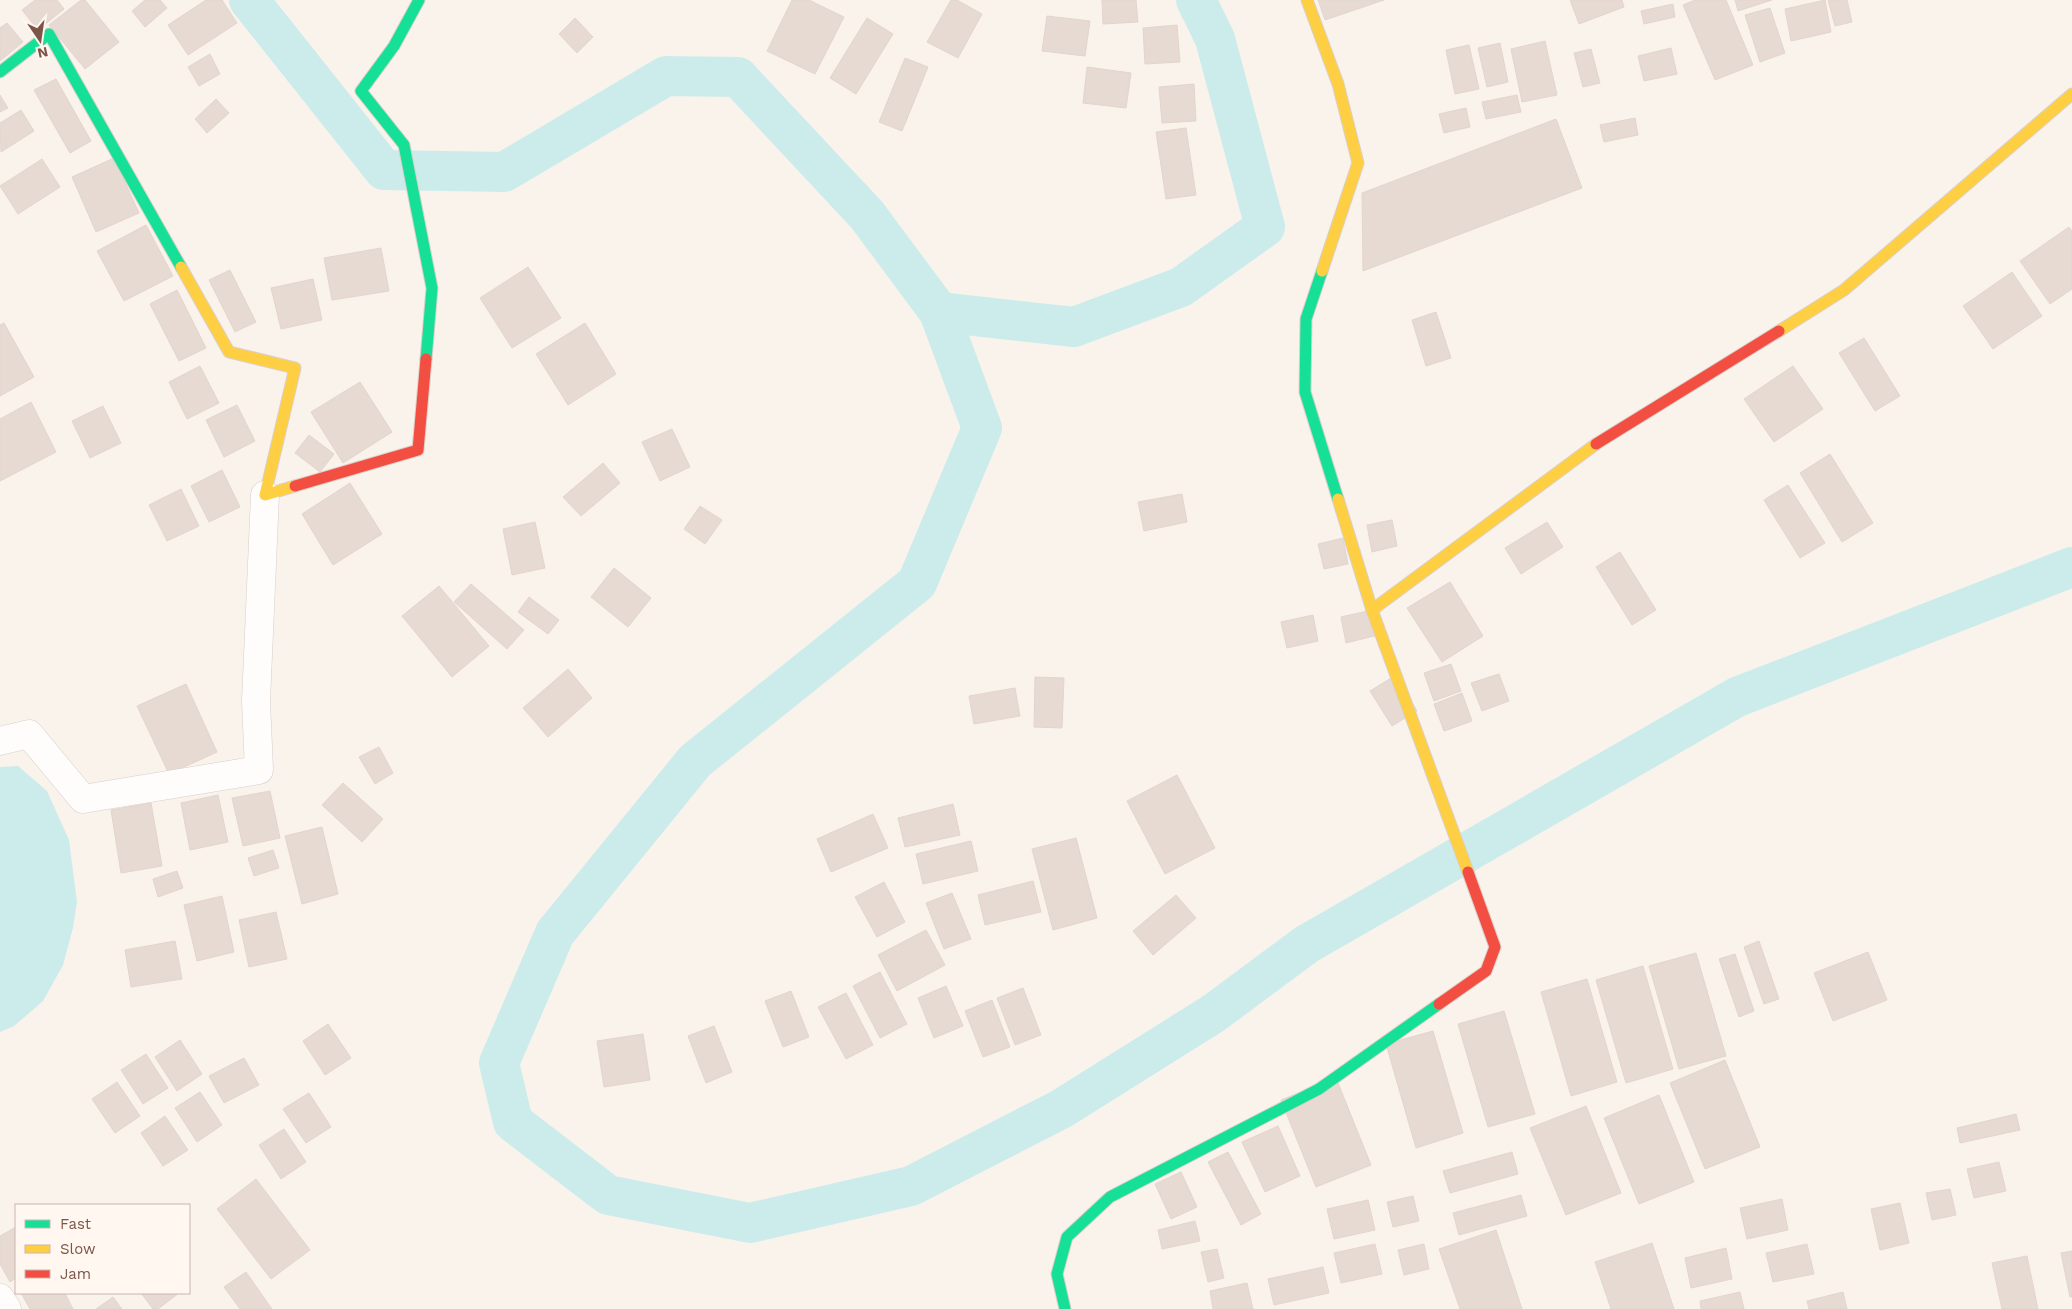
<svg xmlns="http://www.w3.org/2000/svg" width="2072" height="1309" font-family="'Work Sans',sans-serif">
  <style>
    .water { fill: #cceceb }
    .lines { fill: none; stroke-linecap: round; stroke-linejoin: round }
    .canal { stroke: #cceceb; stroke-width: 40 }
    .building { fill: #e6dad3; stroke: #e3d5ce }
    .street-casing { stroke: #d8cec9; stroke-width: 29 }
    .fast-casing { stroke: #dad0ca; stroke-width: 13 }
    .slow-casing { stroke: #dad0ca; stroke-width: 13 }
    .jam-casing { stroke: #dad0ca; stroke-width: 13 }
    .street { stroke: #fefdfc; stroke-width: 28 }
    .fast { stroke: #16e098; stroke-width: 11 }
    .slow { stroke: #ffcf43; stroke-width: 11 }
    .jam { stroke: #f24e42; stroke-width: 11 }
  </style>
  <rect width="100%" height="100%" fill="#f9f3ec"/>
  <path class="water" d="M18 766 47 791 69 840 77 902 73 928 63 965 43 1001 14 1026 0 1032V767Z"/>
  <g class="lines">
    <g class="canal">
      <path d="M249 0 384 170 504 172 666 76 738 77 867 215 939 312 1074 327 1181 287 1265 227 1215 39 1196 0"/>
      <path d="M939 312 982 428 917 583 695 761 555 933 499 1063 513 1122 608 1195 750 1223 911 1186 1061 1109 1214 1013 1307 944 1737 697 2072 567"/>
    </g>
  </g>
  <g class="building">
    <path d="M35 0H57L64 9 38 30 22 10Z"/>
    <path d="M81 0H85L119 42 85 69 49 25Z"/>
    <path d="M145 0H160L167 8 145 27 132 11Z"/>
    <path d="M206 0H222L237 23 188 55 168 25Z"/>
    <path d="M792 0H809L844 17 815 74 767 51Z"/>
    <path d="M951 0H957L982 14 958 58 927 42Z"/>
    <path d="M1102 0H1136L1138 22 1103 24Z"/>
    <path d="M1318 0H1384L1325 20Z"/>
    <path d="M1570 0H1622L1624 7 1579 24Z"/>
    <path d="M1695 0H1726L1753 65 1715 80 1683 5Z"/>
    <path d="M1735 0H1772L1738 11Z"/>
    <path d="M1825 0 1831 32 1791 41 1785 9Z"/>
    <path d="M1828 0H1847L1852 22 1835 26Z"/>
    <path d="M1673 4 1675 17 1644 24 1641 11Z"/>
    <path d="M1770 8 1785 53 1760 62 1745 15Z"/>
    <path d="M1047 16 1090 21 1085 56 1042 51Z"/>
    <path d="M575 18 593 37 577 53 559 34Z"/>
    <path d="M867 18 893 34 856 94 830 78Z"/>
    <path d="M7 23 23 42 0 61V28Z"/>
    <path d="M1177 25 1180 62 1145 64 1143 28Z"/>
    <path d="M1545 41 1557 95 1522 102 1511 49Z"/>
    <path d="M1500 43 1508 82 1487 87 1478 48Z"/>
    <path d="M1469 45 1479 89 1455 94 1446 50Z"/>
    <path d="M1671 48 1677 74 1644 81 1638 56Z"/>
    <path d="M1591 49 1600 83 1583 87 1574 53Z"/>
    <path d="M210 54 220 74 199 86 188 67Z"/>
    <path d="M905 58 928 67 902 131 879 122Z"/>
    <path d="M1087 67 1131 73 1126 108 1083 103Z"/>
    <path d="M56 79 91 141 70 153 34 90Z"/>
    <path d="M1194 84 1196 121 1162 123 1159 87Z"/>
    <path d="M0 95 8 108 0 112Z"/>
    <path d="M1517 95 1521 112 1486 119 1482 102Z"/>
    <path d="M216 99 229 113 207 133 195 119Z"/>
    <path d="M1466 108 1470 127 1444 133 1439 114Z"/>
    <path d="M21 110 34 131 1 152 0 123Z"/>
    <path d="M1635 118 1638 135 1604 142 1600 125Z"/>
    <path d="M1556 119 1582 188 1363 271 1362 193Z"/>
    <path d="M1186 128 1196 195 1166 199 1156 132Z"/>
    <path d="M114 158 139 213 96 232 72 177Z"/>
    <path d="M42 159 60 187 18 214 0 186Z"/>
    <path d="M146 225 173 276 124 301 97 251Z"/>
    <path d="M2069 227 2072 231V289L2050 304 2020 261Z"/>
    <path d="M381 248 389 291 332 300 324 258Z"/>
    <path d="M528 267 561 318 512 348 480 298Z"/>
    <path d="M230 270 256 322 235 332 209 280Z"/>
    <path d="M2012 272 2042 316 1993 349 1963 306Z"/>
    <path d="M313 279 322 320 281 329 271 288Z"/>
    <path d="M177 290 206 348 179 361 150 304Z"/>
    <path d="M1436 312 1451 358 1426 366 1412 320Z"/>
    <path d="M4 323 34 377 0 396V325Z"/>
    <path d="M585 323 616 374 568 405 536 354Z"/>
    <path d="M1864 338 1900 396 1875 411 1839 353Z"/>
    <path d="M200 366 219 403 187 419 169 382Z"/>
    <path d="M1793 366 1823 409 1774 442 1744 399Z"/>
    <path d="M360 382 392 432 343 463 311 412Z"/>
    <path d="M31 402 56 452 0 481V419Z"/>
    <path d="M237 405 255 441 224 457 206 420Z"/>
    <path d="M103 406 121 443 90 458 72 421Z"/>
    <path d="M672 429 690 467 660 481 642 442Z"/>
    <path d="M309 435 334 454 320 472 295 453Z"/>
    <path d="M1830 454 1873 523 1842 542 1800 473Z"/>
    <path d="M603 463 620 483 581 516 563 497Z"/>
    <path d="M222 470 240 507 209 522 191 486Z"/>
    <path d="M350 483 382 534 333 565 302 514Z"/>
    <path d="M1788 485 1825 543 1800 558 1764 500Z"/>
    <path d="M181 489 199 526 167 541 149 505Z"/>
    <path d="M1182 494 1187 522 1144 531 1138 502Z"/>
    <path d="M700 506 722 520 705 544 684 529Z"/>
    <path d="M1392 520 1397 546 1372 552 1367 525Z"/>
    <path d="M535 522 545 568 512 575 503 529Z"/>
    <path d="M1547 522 1563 547 1521 574 1505 548Z"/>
    <path d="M1343 538 1348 564 1324 569 1318 544Z"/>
    <path d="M1620 552 1656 610 1632 625 1596 567Z"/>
    <path d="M614 568 651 598 628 627 591 597Z"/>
    <path d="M1450 582 1483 636 1442 662 1407 608Z"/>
    <path d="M471 584 524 630 507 649 454 602Z"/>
    <path d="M439 586 489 646 452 677 402 616Z"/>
    <path d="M529 597 559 620 548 634 518 612Z"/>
    <path d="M1372 610 1378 635 1346 643 1341 617Z"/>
    <path d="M1313 615 1318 641 1287 648 1281 622Z"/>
    <path d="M1451 664 1461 691 1434 701 1424 673Z"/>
    <path d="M568 669 592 698 548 737 523 708Z"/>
    <path d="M1499 674 1509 701 1482 711 1471 683Z"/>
    <path d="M1396 675 1417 711 1392 726 1370 691Z"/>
    <path d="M1035 677 1064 678 1062 728 1034 727Z"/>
    <path d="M186 684 217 752 169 774 137 706Z"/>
    <path d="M1015 688 1020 716 974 724 969 696Z"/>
    <path d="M1462 693 1472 721 1444 731 1434 704Z"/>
    <path d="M379 747 393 773 375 784 359 757Z"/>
    <path d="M1177 775 1215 848 1165 874 1127 801Z"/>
    <path d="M343 783 383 819 362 842 322 805Z"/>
    <path d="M270 791 280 838 243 846 232 798Z"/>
    <path d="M218 795 228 842 190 850 181 803Z"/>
    <path d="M151 803 162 866 121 873 111 810Z"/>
    <path d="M953 804 960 835 905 847 898 818Z"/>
    <path d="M873 814 888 848 831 872 817 839Z"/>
    <path d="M322 827 338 894 302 904 285 836Z"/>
    <path d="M1076 838 1097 918 1053 930 1032 849Z"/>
    <path d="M971 841 978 871 923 884 916 854Z"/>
    <path d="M273 850 279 868 254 876 248 858Z"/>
    <path d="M177 871 183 888 158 897 153 879Z"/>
    <path d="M1033 881 1041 912 985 925 978 895Z"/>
    <path d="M884 882 905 922 877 937 855 897Z"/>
    <path d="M952 893 971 939 944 949 926 903Z"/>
    <path d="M1176 895 1196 918 1153 955 1133 931Z"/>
    <path d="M222 896 234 952 197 961 184 905Z"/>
    <path d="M276 912 287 959 249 967 239 920Z"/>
    <path d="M926 930 945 965 897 991 878 955Z"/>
    <path d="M175 941 182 979 131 987 125 950Z"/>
    <path d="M1759 941 1779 999 1764 1004 1744 947Z"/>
    <path d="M1868 952 1887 1000 1833 1021 1814 973Z"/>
    <path d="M1696 953 1726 1056 1679 1069 1649 966Z"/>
    <path d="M1735 954 1754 1011 1739 1017 1719 959Z"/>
    <path d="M1643 966 1673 1069 1626 1083 1596 980Z"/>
    <path d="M880 972 907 1024 880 1038 853 986Z"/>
    <path d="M1587 979 1617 1082 1571 1096 1541 992Z"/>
    <path d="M946 986 963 1026 934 1038 918 998Z"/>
    <path d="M1023 988 1041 1035 1015 1045 997 998Z"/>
    <path d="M791 991 809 1037 783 1047 765 1001Z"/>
    <path d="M846 993 873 1045 846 1059 818 1007Z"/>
    <path d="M992 1000 1010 1047 983 1057 965 1011Z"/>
    <path d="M1504 1011 1535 1114 1488 1127 1458 1024Z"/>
    <path d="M328 1024 351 1058 325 1075 303 1041Z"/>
    <path d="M714 1026 732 1072 706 1083 688 1036Z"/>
    <path d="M1433 1031 1463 1133 1416 1148 1386 1044Z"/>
    <path d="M643 1034 650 1080 604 1087 597 1041Z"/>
    <path d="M180 1040 202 1074 177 1091 155 1057Z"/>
    <path d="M146 1054 168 1088 143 1104 121 1070Z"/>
    <path d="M244 1058 259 1085 224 1103 209 1076Z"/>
    <path d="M1725 1060 1760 1147 1705 1169 1670 1083Z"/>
    <path d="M1336 1078 1371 1165 1316 1187 1281 1100Z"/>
    <path d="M117 1082 140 1116 115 1133 92 1099Z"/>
    <path d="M200 1092 222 1125 197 1142 175 1108Z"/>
    <path d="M309 1093 331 1127 306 1143 283 1109Z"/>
    <path d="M1659 1095 1694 1182 1639 1204 1604 1118Z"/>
    <path d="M1586 1106 1621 1193 1566 1215 1530 1128Z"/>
    <path d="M2016 1114 2020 1130 1960 1143 1957 1128Z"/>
    <path d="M165 1116 188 1150 163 1166 141 1133Z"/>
    <path d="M1278 1126 1300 1176 1265 1192 1242 1142Z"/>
    <path d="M284 1129 306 1162 281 1179 259 1145Z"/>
    <path d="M1228 1152 1261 1214 1241 1225 1208 1162Z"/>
    <path d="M1512 1152 1518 1174 1450 1193 1443 1171Z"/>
    <path d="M1999 1162 2006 1191 1974 1198 1967 1169Z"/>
    <path d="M1181 1172 1197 1207 1171 1219 1155 1184Z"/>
    <path d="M256 1179 310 1250 271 1279 217 1209Z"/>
    <path d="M1950 1189 1956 1215 1932 1220 1926 1193Z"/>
    <path d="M1521 1195 1527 1216 1459 1235 1453 1213Z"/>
    <path d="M1413 1196 1419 1221 1393 1227 1387 1202Z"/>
    <path d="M1782 1199 1788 1230 1747 1239 1740 1208Z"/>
    <path d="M1368 1200 1375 1230 1334 1239 1327 1209Z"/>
    <path d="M1900 1203 1909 1243 1880 1250 1871 1209Z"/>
    <path d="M1195 1221 1200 1241 1162 1249 1158 1230Z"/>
    <path d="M16 1227V1278L10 1282 0 1264V1236Z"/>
    <path d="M1496 1230 1522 1309H1460L1439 1249Z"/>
    <path d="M1652 1243 1674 1309H1611L1595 1262Z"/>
    <path d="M1375 1244 1382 1274 1341 1283 1334 1253Z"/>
    <path d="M1424 1244 1429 1269 1404 1275 1398 1250Z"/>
    <path d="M1807 1244 1814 1274 1773 1282 1766 1253Z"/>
    <path d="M1726 1248 1732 1279 1691 1288 1685 1258Z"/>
    <path d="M1217 1249 1224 1278 1208 1282 1201 1252Z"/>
    <path d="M2072 1251V1297H2070L2061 1253Z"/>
    <path d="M2027 1256 2038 1309H2002L1992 1263Z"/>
    <path d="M1323 1267 1329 1293 1274 1305 1268 1279Z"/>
    <path d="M246 1272 272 1309H240L224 1287Z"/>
    <path d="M1247 1283 1253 1309H1213L1210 1291Z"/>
    <path d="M1740 1292 1744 1309H1701L1700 1301Z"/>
    <path d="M1843 1292 1847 1309H1809L1807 1301Z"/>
    <path d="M21 1293H65L73 1309H30Z"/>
    <path d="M141 1293H179L158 1309H153Z"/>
    <path d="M113 1297 122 1309H96Z"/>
  </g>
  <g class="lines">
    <g class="street-casing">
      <g id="street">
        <path d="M0 741 29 734 83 799 259 770 256 701 265 495"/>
        <path d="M0 1298 7 1309"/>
      </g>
    </g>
    <g class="fast-casing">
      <g id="fast">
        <path d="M419 0 394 46 361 91 404 145 432 288 426 359"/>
        <path d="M0 72 49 34 181 267"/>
        <path d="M1322 271 1306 319 1305 392 1338 499"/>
        <path d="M1065 1309 1057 1274 1067 1237 1110 1197 1319 1089 1439 1004"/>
      </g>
    </g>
    <g class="slow-casing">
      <g id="slow">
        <path d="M1307 0 1338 84 1358 163 1322 271"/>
        <path d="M181 267 229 352 295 368 265 495 295 486"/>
        <path d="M1779 331 1844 290 2072 94"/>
        <path d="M1338 499 1372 610 1468 872"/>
        <path d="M1372 610 1596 444"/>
      </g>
    </g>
    <g class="jam-casing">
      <g id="jam">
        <path d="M1596 444 1779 331"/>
        <path d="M295 486 418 450 426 359"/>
        <path d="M1439 1004 1486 971 1495 947 1468 872"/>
      </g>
    </g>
    <use href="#street" class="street"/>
    <use href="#fast" class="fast"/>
    <use href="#slow" class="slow"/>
    <use href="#jam" class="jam"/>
  </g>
  <rect x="15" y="1204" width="175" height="90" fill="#fff7f0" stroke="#cbb6ad"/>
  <rect x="25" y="1220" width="25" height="8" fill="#16e098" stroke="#cbb6ad"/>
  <text x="60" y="1229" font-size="15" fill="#7c5548">Fast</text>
  <rect x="25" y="1245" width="25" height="8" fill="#ffcf43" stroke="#cbb6ad"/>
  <text x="60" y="1254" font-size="15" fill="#7c5548">Slow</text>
  <rect x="25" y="1270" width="25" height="8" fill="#f24e42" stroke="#cbb6ad"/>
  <text x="60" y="1279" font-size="15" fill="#7c5548">Jam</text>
  <g transform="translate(40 40) rotate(167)" stroke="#fff7f0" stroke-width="4" paint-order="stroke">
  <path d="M0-4L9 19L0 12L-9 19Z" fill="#7c5548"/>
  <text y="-8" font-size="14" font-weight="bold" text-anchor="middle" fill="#7c5548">N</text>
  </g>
</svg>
